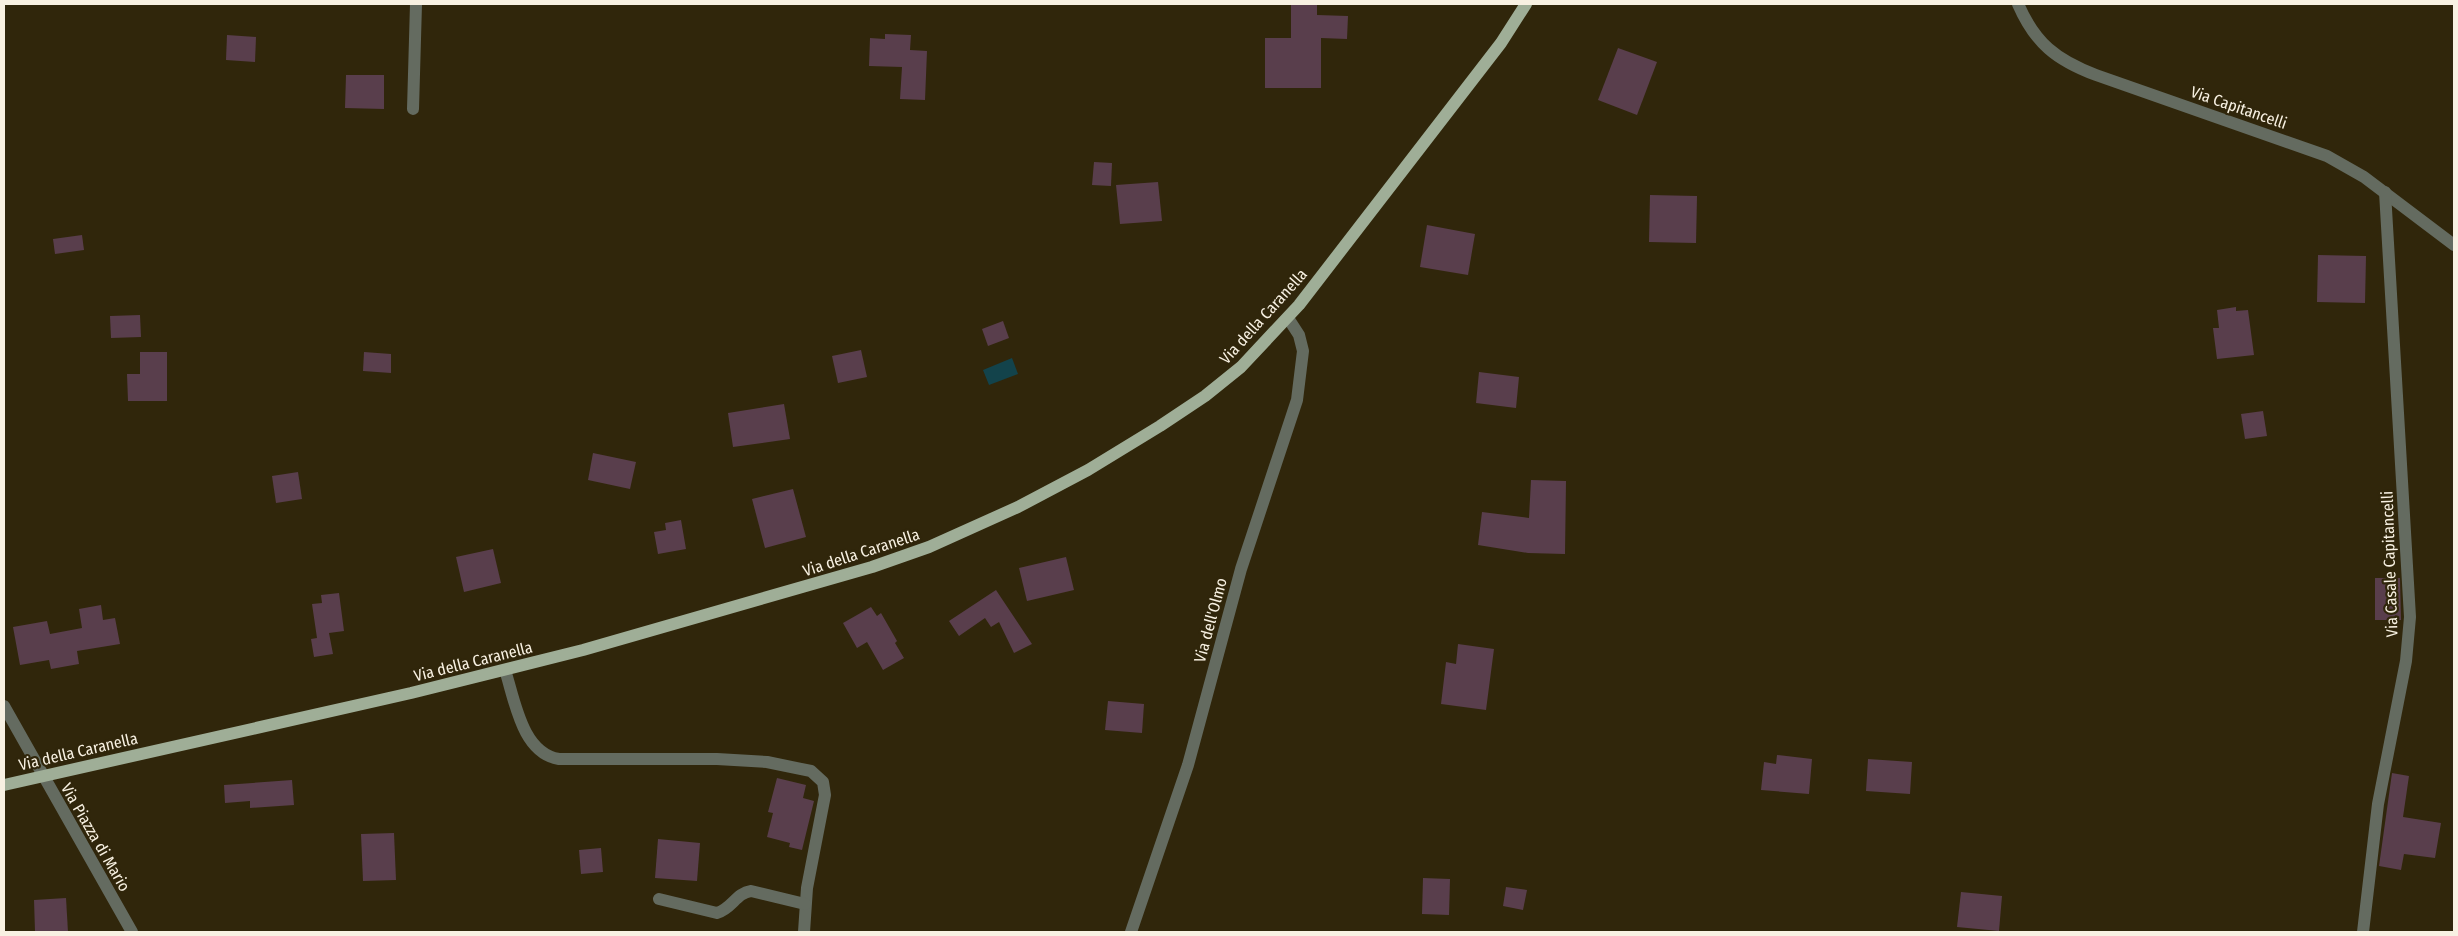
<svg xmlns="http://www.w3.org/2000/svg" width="2458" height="936" font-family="'Fira Sans Condensed',sans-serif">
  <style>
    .water { fill: #13434b }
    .building { fill: #593e4c }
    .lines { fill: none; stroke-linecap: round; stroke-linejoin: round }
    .minor { stroke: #646b60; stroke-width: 12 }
    .major { stroke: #9fae97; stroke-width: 12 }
    .labels { text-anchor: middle; stroke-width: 4.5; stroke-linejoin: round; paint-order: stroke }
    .street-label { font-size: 16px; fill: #f8f1e2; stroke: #30260b }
  </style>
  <rect width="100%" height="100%" fill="#30260b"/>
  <path class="water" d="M1012 358 1018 374 989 385 983 370Z"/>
  <g class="building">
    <path d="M1291 4H1317V15L1348 16 1347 39 1321 38V88H1265V38H1291Z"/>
    <path d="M885 34 911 35 910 50 927 51 925 100 900 99 902 67 869 66 870 38 885 39Z"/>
    <path d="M227 35 256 37 255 62 226 60Z"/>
    <path d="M1618 48 1657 62 1637 115 1598 100Z"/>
    <path d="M346 75H384V109L345 108Z"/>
    <path d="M1094 162 1112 163 1111 186 1092 185Z"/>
    <path d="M1158 182 1162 221 1120 224 1116 185Z"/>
    <path d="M1650 195 1697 196 1696 243 1649 242Z"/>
    <path d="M1427 225 1475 234 1468 275 1420 267Z"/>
    <path d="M82 235 84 250 55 254 53 239Z"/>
    <path d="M2318 255 2366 256 2365 303 2317 302Z"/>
    <path d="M2236 307V311L2248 310 2254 355 2217 359 2213 328H2219L2217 310Z"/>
    <path d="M140 315 141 337 111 338 110 316Z"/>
    <path d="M1003 321 1009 338 988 346 982 329Z"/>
    <path d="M861 350 867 377 838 383 832 356Z"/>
    <path d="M140 352H167V401H128L127 374H140Z"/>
    <path d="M364 352 391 354V373L363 371Z"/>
    <path d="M1479 372 1519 377 1516 408 1476 403Z"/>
    <path d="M784 404 790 439 733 447 728 413Z"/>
    <path d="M2263 411 2267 436 2245 439 2241 414Z"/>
    <path d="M593 453 636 462 630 489 588 480Z"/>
    <path d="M298 472 302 499 276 503 272 476Z"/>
    <path d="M1531 480 1566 481 1565 554 1528 553 1478 545 1482 512 1529 518Z"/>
    <path d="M793 489 806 537 765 548 752 499Z"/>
    <path d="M681 520 686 549 658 554 654 532 666 530 665 523Z"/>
    <path d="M493 549 501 583 464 592 456 557Z"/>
    <path d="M1066 557 1074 590 1027 601 1019 568Z"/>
    <path d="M2375 578H2400L2401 620H2375Z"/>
    <path d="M996 590 1032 644 1014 653 999 622 991 627 985 618 959 636 949 621Z"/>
    <path d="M339 593 344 631 329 633 333 654 314 657 311 639 317 638 312 604 322 603 321 595Z"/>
    <path d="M101 605 103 620 115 618 120 644 77 651 79 664 51 669 49 660 20 665 13 627 47 621 50 634 82 628 79 609Z"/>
    <path d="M871 607 877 616 881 613 897 641 895 643 904 658 883 670 867 642 857 648 843 623Z"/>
    <path d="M1458 644 1494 649 1486 710 1441 704 1446 662 1456 664Z"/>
    <path d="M1108 701 1144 704 1142 733 1105 730Z"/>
    <path d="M1777 755 1812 759 1809 794 1761 790 1764 762 1776 764Z"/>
    <path d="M1868 759 1912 762 1910 794 1866 791Z"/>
    <path d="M2392 773 2409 776 2403 817 2441 823 2435 858 2404 854 2401 870 2379 866Z"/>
    <path d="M777 778 806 785 803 798 814 801 802 850 789 847 790 843 767 837 773 813 768 812Z"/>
    <path d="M292 780 294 805 250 808V801L225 803 224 785Z"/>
    <path d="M394 833 396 880 363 881 361 834Z"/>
    <path d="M658 839 700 843 697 881 655 878Z"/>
    <path d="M601 848 603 872 581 874 579 850Z"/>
    <path d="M1423 878 1450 879 1449 915 1422 914Z"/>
    <path d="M1506 887 1527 890 1523 910 1503 906Z"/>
    <path d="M1961 892 2002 896 1999 931 1957 927Z"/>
    <path d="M66 898 68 932H35L34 900Z"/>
  </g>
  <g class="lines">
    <g class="minor">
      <path d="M2018 4C2035 43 2056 60 2096 75L2327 156 2364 177 2454 245"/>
      <path d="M413 109 416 4"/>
      <path d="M505 670C515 701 522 753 559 759H717L767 762 811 771 823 782 825 795 807 888 804 932"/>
      <path d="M4 706 132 932"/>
      <path d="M659 899 717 913C732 909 736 893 751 891L805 904"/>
      <path d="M1131 932 1188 765 1241 569 1297 400 1303 351 1299 335 1288 318"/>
      <path d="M2363 932 2378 804 2406 661 2410 617 2385 192"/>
    </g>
    <path class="major" d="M4 785 411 693 583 650 872 567 929 547 1018 507 1088 470 1160 426 1205 396 1241 367 1299 305 1501 43 1526 4"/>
  </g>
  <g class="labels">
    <g class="street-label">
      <text transform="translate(2239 107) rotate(19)" y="6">Via Capitancelli</text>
      <text transform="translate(1263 316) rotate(-48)" y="6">Via della Caranella</text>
      <text transform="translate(861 552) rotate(-18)" y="6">Via della Caranella</text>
      <text transform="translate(2389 564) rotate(-92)" y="6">Via Casale Capitancelli</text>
      <text transform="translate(1210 620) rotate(-75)" y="6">Via dell'Olmo</text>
      <text transform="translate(473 661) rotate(-14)" y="6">Via della Caranella</text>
      <text transform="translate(78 751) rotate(-13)" y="6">Via della Caranella</text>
      <text transform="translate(96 837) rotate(60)" y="6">Via Piazza di Mario</text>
    </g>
  </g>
  <rect width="2458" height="936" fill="none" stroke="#f8f1e2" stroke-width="10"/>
</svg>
